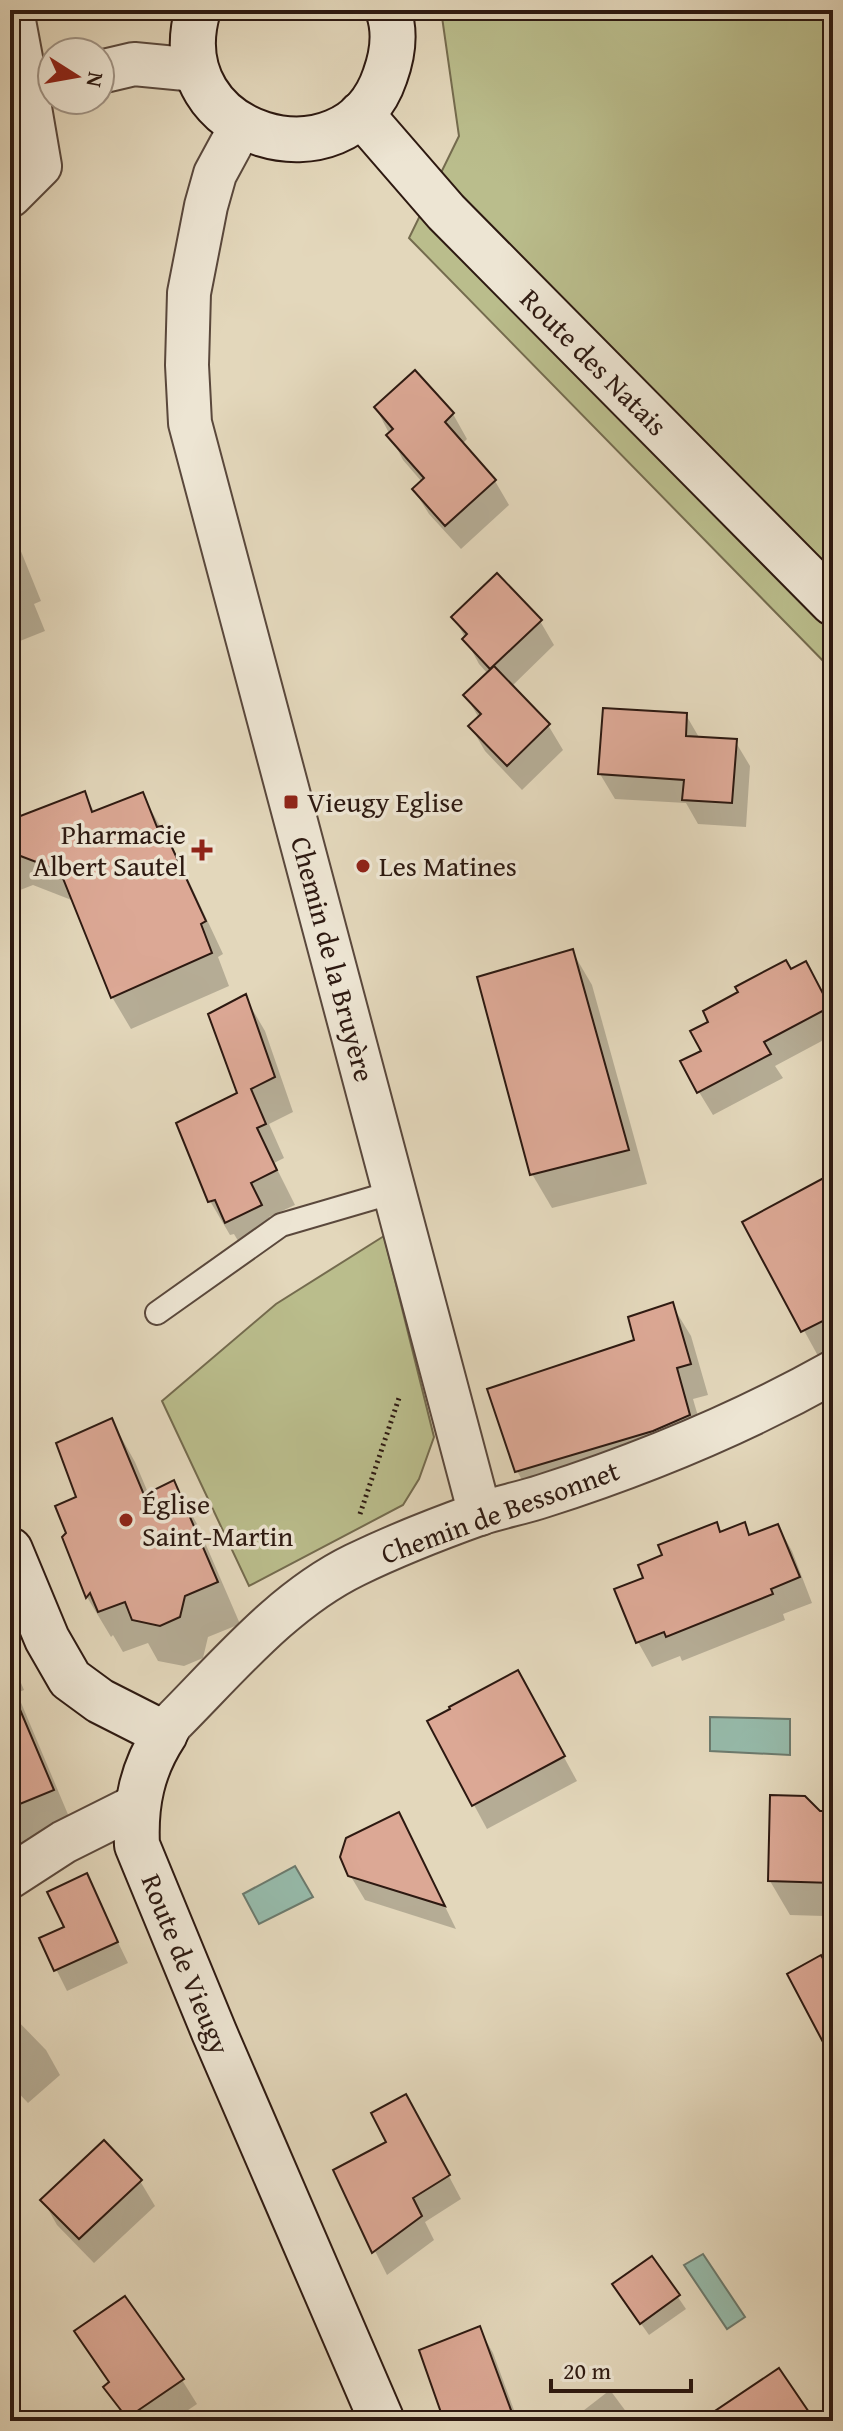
<svg xmlns="http://www.w3.org/2000/svg" width="843" height="2431" font-family="'Gentium Book Plus',serif">
  <style>
    .green { fill: #babd8c; stroke: #746b4e; stroke-width: 2 }
    .water { fill: #96baaa; stroke: #6c7a6d; stroke-width: 2 }
    .shadow { fill: #0003 }
    .building { fill: #dca895; stroke: #2d1911; stroke-width: 2 }
    .lines { fill: none; stroke-linecap: round; stroke-linejoin: round }
    .lane-casing { stroke: #5a483c; stroke-width: 26 }
    .street-casing { stroke: #5a483c; stroke-width: 46 }
    .secondary-casing { stroke: #2d1911; stroke-width: 48 }
    .path { stroke: #2d1911; stroke-width: 5; stroke-dasharray: 2 4; stroke-linecap: butt }
    .lane { stroke: #ede5d3; stroke-width: 22 }
    .street { stroke: #ede5d3; stroke-width: 42 }
    .secondary { stroke: #ede5d3; stroke-width: 44 }
    .poi-dot { fill: #8f2418; stroke: #ede5d3; stroke-width: 3 }
    .labels { text-anchor: middle; stroke-width: 7; stroke-linejoin: round; paint-order: stroke }
    .street-label { font-size: 28px; fill: #2d1911; stroke: #ede5d3 }
    .poi-label { font-size: 28px; fill: #2d1911; stroke: #ede5d3; text-anchor: start }
  </style>
  <rect width="100%" height="100%" fill="#e3d7bb"/>
  <filter id="stains"><feTurbulence type="fractalNoise" baseFrequency=".0025" numOctaves="4"/><feColorMatrix values="0 0 0 0 .2 0 0 0 0 .09 0 0 0 0 .02 0 0 0 .5 -.17"/></filter>
  <radialGradient id="worn" r=".72"><stop offset=".6" stop-color="#630" stop-opacity="0"/><stop offset="1" stop-color="#630" stop-opacity=".3"/></radialGradient>
  <g class="green">
    <path d="M441 10H833V671L409 238 459 136Z"/>
    <path d="M384 1236 434 1437 419 1479 403 1505 249 1586 162 1401 276 1304Z"/>
  </g>
  <g class="water">
    <path d="M710 1717 790 1719V1755L710 1751Z"/>
    <path d="M295 1866 313 1897 259 1924 243 1894Z"/>
    <path d="M703 2254 745 2317 727 2329 684 2265Z"/>
  </g>
  <g class="shadow">
    <path d="M376 408 453 414 467 439 462 444 495 481 509 505 461 549 429 514 414 490 422 482 403 460Z"/>
    <path d="M10 524 41 601 34 604 45 631 10 645Z"/>
    <path d="M454 617 540 621 554 645 511 687 548 725 563 750 522 790 485 751 471 727 479 718 466 696 488 674 479 664Z"/>
    <path d="M686 715 700 739 735 741 750 766 746 827 698 824 686 803 615 799 600 774Z"/>
    <path d="M84 793 95 813 142 794 179 860 223 954 218 957 229 986 131 1029 112 997 74 901 33 885 10 894V822Z"/>
    <path d="M572 951 592 985 647 1184 552 1208 532 1174Z"/>
    <path d="M790 971 818 987 833 1015V1035L775 1066 783 1078 713 1115 699 1092 704 1052Z"/>
    <path d="M245 997 265 1031 293 1112 269 1124 284 1158 274 1163 295 1205 269 1217 280 1240 247 1256 234 1234 230 1235 210 1201 239 1094Z"/>
    <path d="M833 1176V1360L823 1365 745 1223Z"/>
    <path d="M672 1305 691 1336 708 1395 693 1399 707 1447 535 1503 517 1471Z"/>
    <path d="M112 1421 135 1462 149 1495 174 1483 197 1524 240 1624 208 1637 203 1658 184 1666 158 1661 148 1643 123 1652 113 1635 111 1637 87 1597 64 1537 69 1534 78 1498Z"/>
    <path d="M744 1525 751 1537 778 1526 792 1551 812 1603 783 1614 785 1620 682 1661 680 1656 652 1667 638 1642 646 1579 664 1556Z"/>
    <path d="M10 1657 24 1690 17 1693 72 1824 19 1846 16 1841 10 1844Z"/>
    <path d="M531 1697 577 1781 487 1829 474 1805Z"/>
    <path d="M819 1813H833V1932L824 1916 790 1915 770 1881Z"/>
    <path d="M398 1815 412 1839 456 1929 365 1900 350 1875Z"/>
    <path d="M86 1876 128 1963 67 1991 41 1939 66 1928Z"/>
    <path d="M10 2013 46 2050 60 2075 28 2103 10 2084Z"/>
    <path d="M419 2120 461 2199 425 2222 434 2240 387 2275 335 2171 389 2143Z"/>
    <path d="M140 2181 155 2206 94 2263 57 2225 43 2200Z"/>
    <path d="M652 2259 686 2309 649 2335 622 2297Z"/>
    <path d="M479 2328 493 2353 518 2421H447Z"/>
    <path d="M76 2331 182 2380 197 2404 172 2421H127L105 2387 110 2384Z"/>
    <path d="M610 2390 633 2421H570Z"/>
    <path d="M815 2410 822 2421H703L808 2415Z"/>
  </g>
  <g class="building">
    <path d="M415 370 454 413 445 422 496 480 445 526 412 489 424 478 386 435 393 429 374 407Z"/>
    <path d="M497 573 542 620 490 669 462 639 467 634 451 617Z"/>
    <path d="M494 666 550 724 507 766 468 726 481 714 463 695Z"/>
    <path d="M603 708 687 713 686 736 737 739 732 803 682 800 684 780 598 774Z"/>
    <path d="M85 791 92 812 143 792 157 827 162 826 206 921 201 924 212 953 111 998 60 871 10 852V820Z"/>
    <path d="M573 949 629 1150 530 1175 477 977Z"/>
    <path d="M786 960 791 969 806 961 830 1007 764 1042 771 1054 697 1093 680 1061 701 1051 690 1031 708 1022 703 1011 738 992 735 987Z"/>
    <path d="M246 994 275 1077 251 1089 266 1124 257 1128 277 1170 251 1183 262 1205 225 1223 215 1200 208 1202 176 1123 237 1093 208 1014Z"/>
    <path d="M833 1173V1316L801 1332 742 1222Z"/>
    <path d="M673 1302 691 1364 677 1368 690 1415 653 1431 515 1472 487 1389 634 1340 628 1317Z"/>
    <path d="M112 1418 144 1495 174 1480 218 1582 185 1596 180 1617 160 1626 132 1620 125 1602 98 1612 90 1593 86 1598 62 1537 66 1533 55 1506 76 1497 56 1443Z"/>
    <path d="M717 1522 720 1532 745 1522 749 1535 778 1524 800 1577 771 1589 773 1594 666 1637 664 1632 636 1643 614 1589 643 1578 638 1565 662 1555 658 1545Z"/>
    <path d="M518 1670 565 1756 472 1806 427 1721 450 1709 449 1707Z"/>
    <path d="M10 1686 54 1790 10 1808Z"/>
    <path d="M770 1795 805 1796 820 1811H833V1883L768 1881Z"/>
    <path d="M399 1812 445 1906 348 1876 340 1857 346 1838Z"/>
    <path d="M87 1873 118 1942 54 1971 39 1938 64 1927 47 1892Z"/>
    <path d="M821 1955 833 1977V2061L787 1974Z"/>
    <path d="M406 2094 450 2175 413 2198 422 2216 372 2253 333 2170 386 2142 371 2113Z"/>
    <path d="M104 2140 142 2180 79 2239 40 2200Z"/>
    <path d="M652 2256 680 2295 640 2324 612 2284Z"/>
    <path d="M125 2296 184 2379 127 2418 103 2387 109 2382 74 2331Z"/>
    <path d="M480 2326 515 2421H444L419 2350Z"/>
    <path d="M779 2368 815 2421H700Z"/>
  </g>
  <g class="lines">
    <g class="lane-casing">
      <path id="lane" d="M157 1313 281 1225 394 1192"/>
    </g>
    <g class="street-casing">
      <g id="street">
        <path d="M12 10 27 90 52 84"/>
        <path d="M100 72 134 64 196 70"/>
        <path d="M241 126 215 174 206 206 189 293 187 365 190 423 480 1514"/>
        <path d="M10 196 40 166 27 90"/>
        <path d="M165 1734 172 1723C228 1667 283 1600 355 1565 392 1547 440 1528 479 1514 500 1507 522 1503 543 1496 643 1464 742 1423 833 1372"/>
        <path d="M10 1877 64 1842 138 1805"/>
      </g>
    </g>
    <g class="secondary-casing">
      <g id="secondary">
        <path d="M198 10C160 139 347 190 385 76 393 54 396 32 388 10"/>
        <path d="M361 114 446 212 833 603"/>
        <path d="M10 1550 47 1639 70 1679 100 1701 165 1734C142 1769 135 1804 137 1845L214 2032 382 2421"/>
      </g>
    </g>
    <path class="path" d="M360 1514 400 1395"/>
    <use href="#lane" class="lane"/>
    <use href="#street" class="street"/>
    <use href="#secondary" class="secondary"/>
  </g>
  <g class="poi-dot">
    <rect x="283" y="794" width="16" height="16" rx="4"/>
    <path d="M198 838h8v8h8v8h-8v8h-8v-8h-8v-8h8z"/>
    <circle cx="363" cy="866" r="8"/>
    <circle cx="126" cy="1520" r="8"/>
  </g>
  <g class="labels">
    <g class="street-label">
      <text transform="translate(594 362) rotate(45)" y="10">Route des Natais</text>
      <text transform="translate(333 959) rotate(75)" y="10">Chemin de la Bruyère</text>
      <text transform="translate(500 1512) rotate(-20)" y="10">Chemin de Bessonnet</text>
      <text transform="translate(186 1964) rotate(68)" y="10">Route de Vieugy</text>
    </g>
    <g class="poi-label">
      <text x="307" y="812">Vieugy Eglise</text>
      <text x="186" y="844" text-anchor="end">Pharmacie<tspan x="186" dy="32">Albert Sautel</tspan></text>
      <text x="379" y="876">Les Matines</text>
      <text x="142" y="1514">Église<tspan x="142" dy="32">Saint-Martin</tspan></text>
    </g>
  </g>
  <rect width="843" height="2431" fill="none" stroke="#e3d7bb" stroke-width="40"/>
  <rect x="12" y="12" width="819" height="2407" fill="none" stroke="#2d1911" stroke-width="4"/>
  <rect x="20" y="20" width="803" height="2391" fill="none" stroke="#2d1911" stroke-width="2"/>
  <g transform="translate(76 76) rotate(101)"><circle r="38" fill="#ede5d3" stroke="#a09385" stroke-width="2"/>
  <path d="M0-6L14 30L0 20L-14 30Z" fill="#8f2418"/>
  <text y="-12" font-size="22" font-weight="bold" text-anchor="middle" fill="#2d1911">N</text>
  </g>
  <path d="M551 2379v12h140v-12" fill="none" stroke="#2d1911" stroke-width="4"/>
  <text x="563" y="2379" font-size="24" fill="#2d1911" stroke="#ede5d3" stroke-width="6" paint-order="stroke">20 m</text>
  <rect width="100%" height="100%" filter="url(#stains)"/>
  <rect width="100%" height="100%" fill="url(#worn)"/>
</svg>
